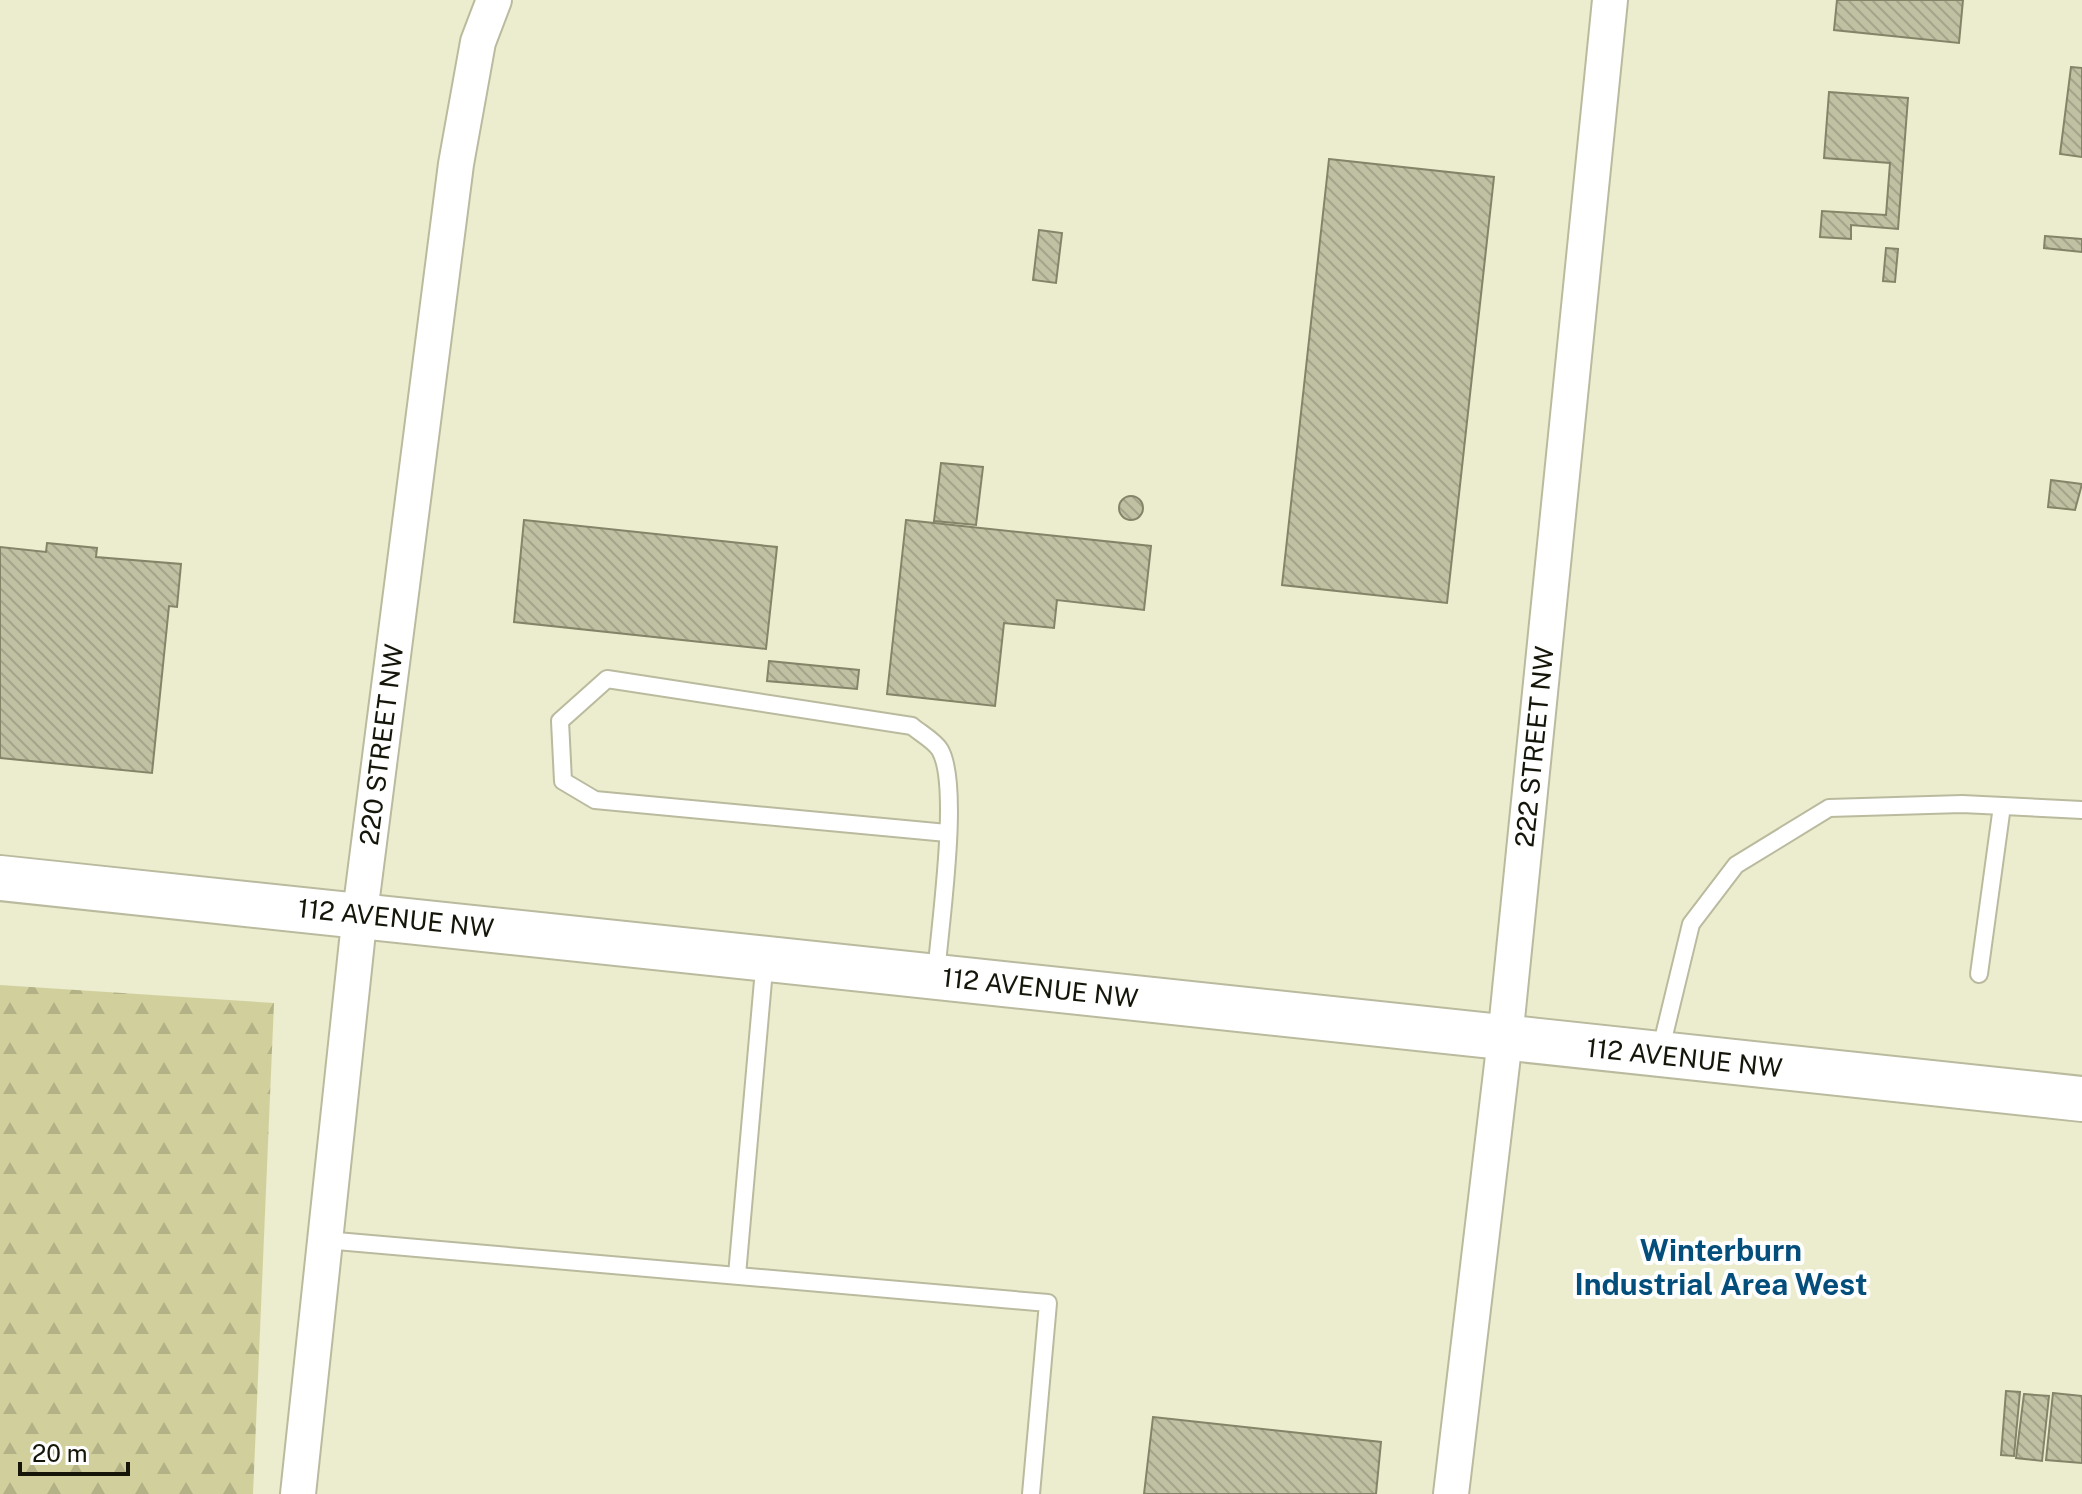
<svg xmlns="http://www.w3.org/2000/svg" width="2082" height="1494" font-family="'Public Sans',sans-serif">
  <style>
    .forest { fill: url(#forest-firs) }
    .building { fill: url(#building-back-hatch); stroke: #848469; stroke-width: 2 }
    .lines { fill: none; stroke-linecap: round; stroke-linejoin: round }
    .lane-casing { stroke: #baba9e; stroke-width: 20 }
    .street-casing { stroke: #baba9e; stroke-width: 38 }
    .secondary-casing { stroke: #baba9e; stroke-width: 48 }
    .lane { stroke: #fff; stroke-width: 16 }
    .street { stroke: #fff; stroke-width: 34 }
    .secondary { stroke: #fff; stroke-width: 44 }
    .labels { text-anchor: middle; stroke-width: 8; stroke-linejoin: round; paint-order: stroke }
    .street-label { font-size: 26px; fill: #15150a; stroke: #fff }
    .quarter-label { font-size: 30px; font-weight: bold; fill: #034e7b; stroke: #fff }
  </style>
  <defs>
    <pattern id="forest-firs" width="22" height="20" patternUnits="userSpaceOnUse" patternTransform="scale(2)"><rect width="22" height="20" fill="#d1d09d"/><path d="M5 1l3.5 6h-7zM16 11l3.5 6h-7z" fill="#b3b286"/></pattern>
    <pattern id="building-back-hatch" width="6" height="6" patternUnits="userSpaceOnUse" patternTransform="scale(2)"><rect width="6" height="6" fill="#c0c0a3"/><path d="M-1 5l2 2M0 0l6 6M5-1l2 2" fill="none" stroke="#a4a48b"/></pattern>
  </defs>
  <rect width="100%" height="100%" fill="#ececcf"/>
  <path class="forest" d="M0 985 274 1003 253 1494H0Z"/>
  <g class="building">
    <path d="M1837 0H1963L1959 43 1834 30Z"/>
    <path d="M2071 67 2082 68V157L2060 154Z"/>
    <path d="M1829 92 1908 98 1898 229 1851 225V239L1820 237 1822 211 1886 215 1890 163 1824 158Z"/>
    <path d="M1329 159 1494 177 1447 603 1282 585Z"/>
    <path d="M1039 230 1062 233 1056 283 1033 280Z"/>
    <path d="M2045 236 2082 239V252L2044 248Z"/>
    <path d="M1886 248 1898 249 1895 282 1883 281Z"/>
    <path d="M941 463 983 467 976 525 934 521Z"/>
    <path d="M2051 480 2082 484 2075 510 2048 507Z"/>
    <circle cx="1131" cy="508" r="12"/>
    <path d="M524 520 777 547 766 649 514 622Z"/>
    <path d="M906 520 1151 546 1144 610 1057 600 1054 628 1004 623 995 706 887 694Z"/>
    <path d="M47 543 97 548 96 557 181 564 177 607 169 606 152 773 0 758V547L46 552Z"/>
    <path d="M769 661 859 670 857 689 767 681Z"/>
    <path d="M2006 1391 2020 1392 2014 1456 2001 1455Z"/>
    <path d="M2053 1393 2082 1396V1463L2046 1460Z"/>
    <path d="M2024 1394 2049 1396 2042 1461 2016 1458Z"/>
    <path d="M1153 1417 1381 1442 1376 1494H1144Z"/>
  </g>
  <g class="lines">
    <g class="lane-casing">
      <g id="lane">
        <path d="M1979 974 2002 806"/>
        <path d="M936 976C939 930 961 786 940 750 935 741 920 733 912 726L607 679 560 721 563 781 595 800 947 833"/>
        <path d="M1660 1052 1691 924 1736 865 1829 808 1962 804 2082 810"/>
        <path d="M325 1240 1048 1303 1031 1494"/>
        <path d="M737 1275 765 958"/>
      </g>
    </g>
    <g class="street-casing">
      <g id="street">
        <path id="s1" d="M298 1494 360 913 456 164 478 42 494 0"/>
        <path id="s2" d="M1451 1494 1505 1039 1610 0"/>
      </g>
    </g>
    <g class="secondary-casing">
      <g id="secondary">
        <path id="s3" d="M0 878C695 946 1387 1030 2082 1099"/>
      </g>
    </g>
    <use href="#lane" class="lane"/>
    <use href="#street" class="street"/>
    <use href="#secondary" class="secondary"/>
  </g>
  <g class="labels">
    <g class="street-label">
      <text dy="9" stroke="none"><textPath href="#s1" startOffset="754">220 STREET NW</textPath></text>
      <text dy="9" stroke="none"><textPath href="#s2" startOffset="752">222 STREET NW</textPath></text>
      <text dy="9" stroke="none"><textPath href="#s3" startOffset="398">112 AVENUE NW</textPath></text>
      <text dy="9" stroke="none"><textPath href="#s3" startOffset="1046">112 AVENUE NW</textPath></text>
      <text dy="9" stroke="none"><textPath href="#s3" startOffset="1694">112 AVENUE NW</textPath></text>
    </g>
    <g class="quarter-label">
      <text x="1721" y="1261">Winterburn<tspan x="1721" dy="34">Industrial Area West</tspan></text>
    </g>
  </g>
  <path d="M20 1462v12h108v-12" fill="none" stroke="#15150a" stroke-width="4"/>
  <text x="32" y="1462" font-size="24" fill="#15150a" stroke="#ffffff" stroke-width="6" paint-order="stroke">20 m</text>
</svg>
